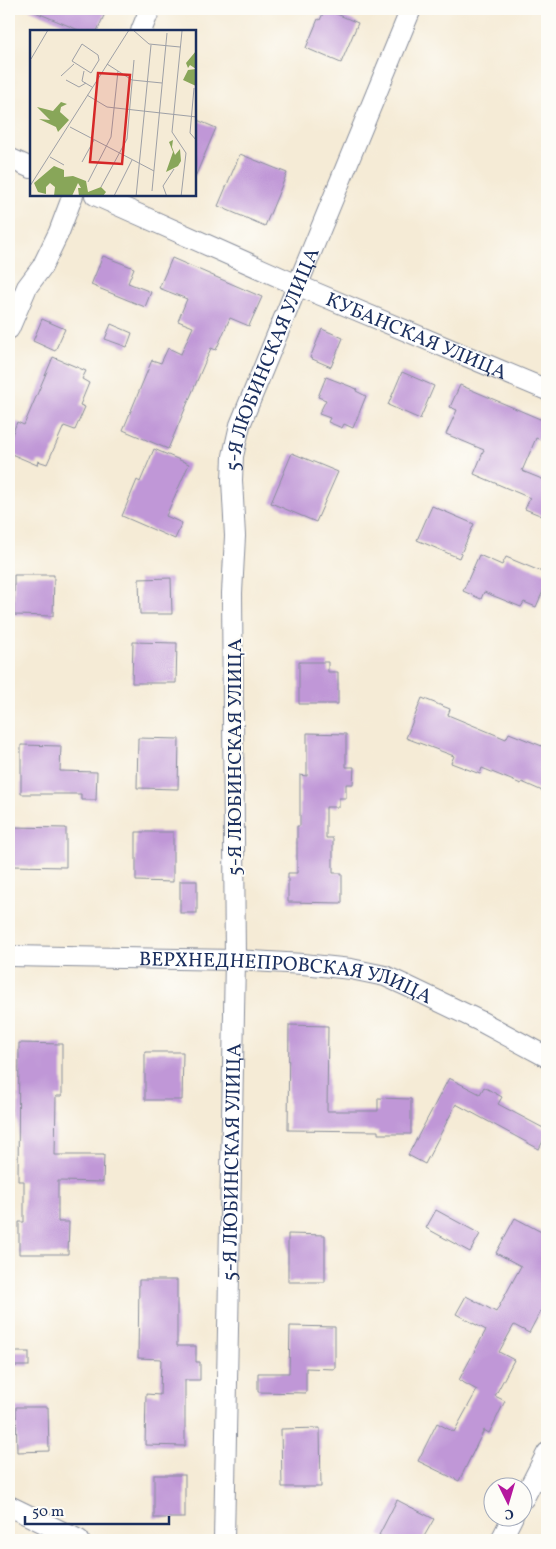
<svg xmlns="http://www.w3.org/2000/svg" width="556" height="1549" font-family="Vollkorn,serif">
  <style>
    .building { fill: #c097d7 }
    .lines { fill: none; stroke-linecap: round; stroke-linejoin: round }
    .minor-casing { stroke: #888d9a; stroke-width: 22 }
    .minor { stroke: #fff; stroke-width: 20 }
    .labels { text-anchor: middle; stroke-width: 4; stroke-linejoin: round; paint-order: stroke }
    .street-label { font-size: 20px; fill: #1b2f5e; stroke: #fdfcf7 }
    .inset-road { fill: none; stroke: #9ea0a6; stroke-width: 1 }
    .view { fill: #d62828; fill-opacity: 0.15; stroke: #d62828; stroke-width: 2.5 }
    .inset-edge { fill: none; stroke: #1b2f5e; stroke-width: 2.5 }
  </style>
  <rect width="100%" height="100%" fill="#fdfcf7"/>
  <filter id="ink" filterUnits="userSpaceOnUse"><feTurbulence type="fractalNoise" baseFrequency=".02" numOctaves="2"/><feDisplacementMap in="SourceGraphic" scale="10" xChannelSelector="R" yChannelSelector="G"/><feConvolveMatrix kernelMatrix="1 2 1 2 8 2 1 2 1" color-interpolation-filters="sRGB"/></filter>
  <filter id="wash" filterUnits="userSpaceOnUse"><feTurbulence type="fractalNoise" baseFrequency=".0096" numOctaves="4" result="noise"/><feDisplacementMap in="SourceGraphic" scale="20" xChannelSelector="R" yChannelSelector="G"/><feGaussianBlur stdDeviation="1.12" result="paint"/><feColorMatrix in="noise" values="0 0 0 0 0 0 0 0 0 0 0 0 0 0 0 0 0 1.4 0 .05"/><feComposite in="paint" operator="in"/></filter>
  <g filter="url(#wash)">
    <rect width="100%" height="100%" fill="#f5ebd6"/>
    <g id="blocks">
      <g class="building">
        <path d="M28 9H107L97 31H81Z"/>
        <path d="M325 9 358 23 341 63 306 48 318 19 320 20Z"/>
        <path d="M195 119 216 128 195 177Z"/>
        <path d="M240 154 287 173 265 226 218 206Z"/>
        <path d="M103 256 134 268 128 283 151 292 145 307 91 285Z"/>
        <path d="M172 258 262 297 249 326 230 318 216 350 211 348 168 449 123 430 152 360 161 363 168 348 181 354 193 327 178 321 187 299 159 288Z"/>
        <path d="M42 319 65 329 55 351 33 341Z"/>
        <path d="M111 324 132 333 127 347 105 339Z"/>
        <path d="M322 329 343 338 331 367 310 358Z"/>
        <path d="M53 357 86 371 82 379 89 383 80 405 85 407 75 430 64 426 47 464 38 461 37 465 9 453V442L17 422 24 425Z"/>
        <path d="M402 372 434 386 420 419 388 405Z"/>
        <path d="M326 377 357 389 356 391 366 396 353 428 344 424 342 428 328 422 330 418 319 414 326 400 318 397Z"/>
        <path d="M460 385 547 422V443L536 438 522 471 547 481V518L525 509 530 498 474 474 484 450 446 434 457 410 450 407Z"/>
        <path d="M154 449 189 464 166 516 182 523 175 539 122 516 137 480 140 482Z"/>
        <path d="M292 453 338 472 316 522 271 503Z"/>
        <path d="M432 506 474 524 459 558 417 540Z"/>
        <path d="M479 555 502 565 506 557 547 574V582L536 607 524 602 521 607 484 592 481 599 463 591Z"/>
        <path d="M14 575H54L53 616 14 615Z"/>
        <path d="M171 578 172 614H140L139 579Z"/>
        <path d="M133 642 177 643 176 683H132Z"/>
        <path d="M299 662H328V672H338V704H299Z"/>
        <path d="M422 698 450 709 448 715 506 739 509 733 547 748V793L522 782 521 784 482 768 480 774 451 763 454 756 406 738Z"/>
        <path d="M307 733 346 734V767H354L353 784H346V798H339V807H326V838H333V873H342V903L288 902V873H297V826H300V775L307 776Z"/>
        <path d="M138 738 179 739 178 789 137 788Z"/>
        <path d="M21 745 61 746 60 771 97 772 96 800H81V794H21Z"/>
        <path d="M12 827 66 828V867L12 866Z"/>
        <path d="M136 832H173V882L136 881Z"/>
        <rect x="180" y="881" width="17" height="32"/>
        <path d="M289 1025 328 1026 327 1111H378V1098L411 1099V1134H378V1131L288 1130Z"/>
        <path d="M19 1043 62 1044V1096H56L55 1155H104L103 1182 58 1181V1222H69L68 1254H19V1222H24V1181H18Z"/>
        <path d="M145 1052H183L182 1100H145Z"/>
        <path d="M449 1078 480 1094 484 1087 502 1097 498 1104 547 1130V1133L539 1149 456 1104 425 1164 408 1155Z"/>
        <path d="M436 1210 480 1234 470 1252 426 1228Z"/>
        <path d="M515 1218 547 1235V1299L529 1333 514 1325 499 1352 514 1360 495 1396 505 1401 489 1433 484 1430 459 1481 418 1461 437 1423 454 1432 477 1390 459 1380 486 1330 456 1314 466 1296 496 1312 521 1266 496 1253Z"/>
        <path d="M288 1234 325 1235V1282H288Z"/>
        <path d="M139 1280H177V1346H196V1362H200V1380H185V1446L145 1445 146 1394 160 1395 161 1359 138 1358Z"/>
        <path d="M290 1326 335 1327V1369L306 1368V1393L258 1392V1373H289Z"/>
        <rect x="9" y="1352" width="20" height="14"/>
        <path d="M16 1407H48L49 1451 17 1452Z"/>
        <path d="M320 1428 321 1487H282L281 1429Z"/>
        <rect x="154" y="1475" width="31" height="43"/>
        <path d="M397 1500 434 1519 422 1540H389L379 1535Z"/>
      </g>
    </g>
  </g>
  <g filter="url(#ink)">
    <use href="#blocks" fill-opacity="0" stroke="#888d9a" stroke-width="1"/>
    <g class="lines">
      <g class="minor-casing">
        <g id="minor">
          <path d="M141 31 150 9"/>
          <path d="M9 158 31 168"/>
          <path id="s1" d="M95 195 297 285 547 390"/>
          <path d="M9 329 27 287 42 267 59 232 73 195"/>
          <path id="s2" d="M9 956 235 960 303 964 351 969 385 976 407 986 480 1021 547 1057"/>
          <path d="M524 1498 547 1453"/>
          <path d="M9 1506 79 1540"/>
          <path id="s3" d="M224 1540 235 960 232 593 235 536 232 480 233 456 240 425 411 9"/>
          <path d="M501 1540 513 1516"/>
        </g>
      </g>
      <use href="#minor" class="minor"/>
    </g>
  </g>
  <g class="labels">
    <g class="street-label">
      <text dy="7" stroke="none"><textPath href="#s1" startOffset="351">КУБАНСКАЯ УЛИЦА</textPath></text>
      <text dy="7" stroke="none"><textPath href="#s3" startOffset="1188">5-Я ЛЮБИНСКАЯ УЛИЦА</textPath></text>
      <text transform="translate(234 757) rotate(-90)" y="7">5-Я ЛЮБИНСКАЯ УЛИЦА</text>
      <text dy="7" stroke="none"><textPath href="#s2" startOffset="279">ВЕРХНЕДНЕПРОВСКАЯ УЛИЦА</textPath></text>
      <text dy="7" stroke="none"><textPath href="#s3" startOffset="378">5-Я ЛЮБИНСКАЯ УЛИЦА</textPath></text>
    </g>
  </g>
  <g transform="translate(30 30)">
    <rect width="166" height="166" fill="#f5ebd6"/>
    <path d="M166 21H167L166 56 153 50 158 40 166 39 160 35 158 38 156 33ZM31 72 37 74 31 77 30 82 39 90 28 102 26 97 9 89 20 90 7 77 23 81ZM143 110 142 117 145 125 150 119 151 131 148 136 136 142 143 122 139 112ZM24 136 34 140V147L43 146 56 151 58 162 71 157 76 162 73 166H49L48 158H51L48 153 42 166H24L25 157 20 153 16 157V164L8 162 4 153Z" fill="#88a659"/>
    <path class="inset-road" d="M103 0 119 14 150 17M52 14 68 25 69 30 61 43 42 31ZM1 29 18 0M77 34 102 50 132 53M54 41 52 51 62 57M31 46 44 34M36 50 49 57 56 53M164 58 160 103 167 111M57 65 77 77 167 87M40 97 124 141M20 127 34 135M52 132 64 110M58 152 81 107 88 41M0 156 99 0M71 157 97 109 104 30M122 161 137 3M84 166 102 130M106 167 121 15M137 167 133 156 144 139M151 167 156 123 142 102 152 1"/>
    <path class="view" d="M68 43 100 45 92 134 60 132Z"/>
    <rect width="166" height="166" class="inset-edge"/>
  </g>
  <rect width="556" height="1549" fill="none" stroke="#fdfcf7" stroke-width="30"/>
  <g transform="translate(508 1502) rotate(175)"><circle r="24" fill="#fdfcf7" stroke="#a3aaba"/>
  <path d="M0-4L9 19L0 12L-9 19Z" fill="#b5179e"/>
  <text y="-8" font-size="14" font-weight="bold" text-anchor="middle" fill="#1b2f5e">С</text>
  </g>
  <path d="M25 1516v8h144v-8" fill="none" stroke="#1b2f5e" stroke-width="2.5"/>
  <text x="32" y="1516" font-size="15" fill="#1b2f5e" stroke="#fdfcf7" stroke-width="4" paint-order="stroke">50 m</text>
</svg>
